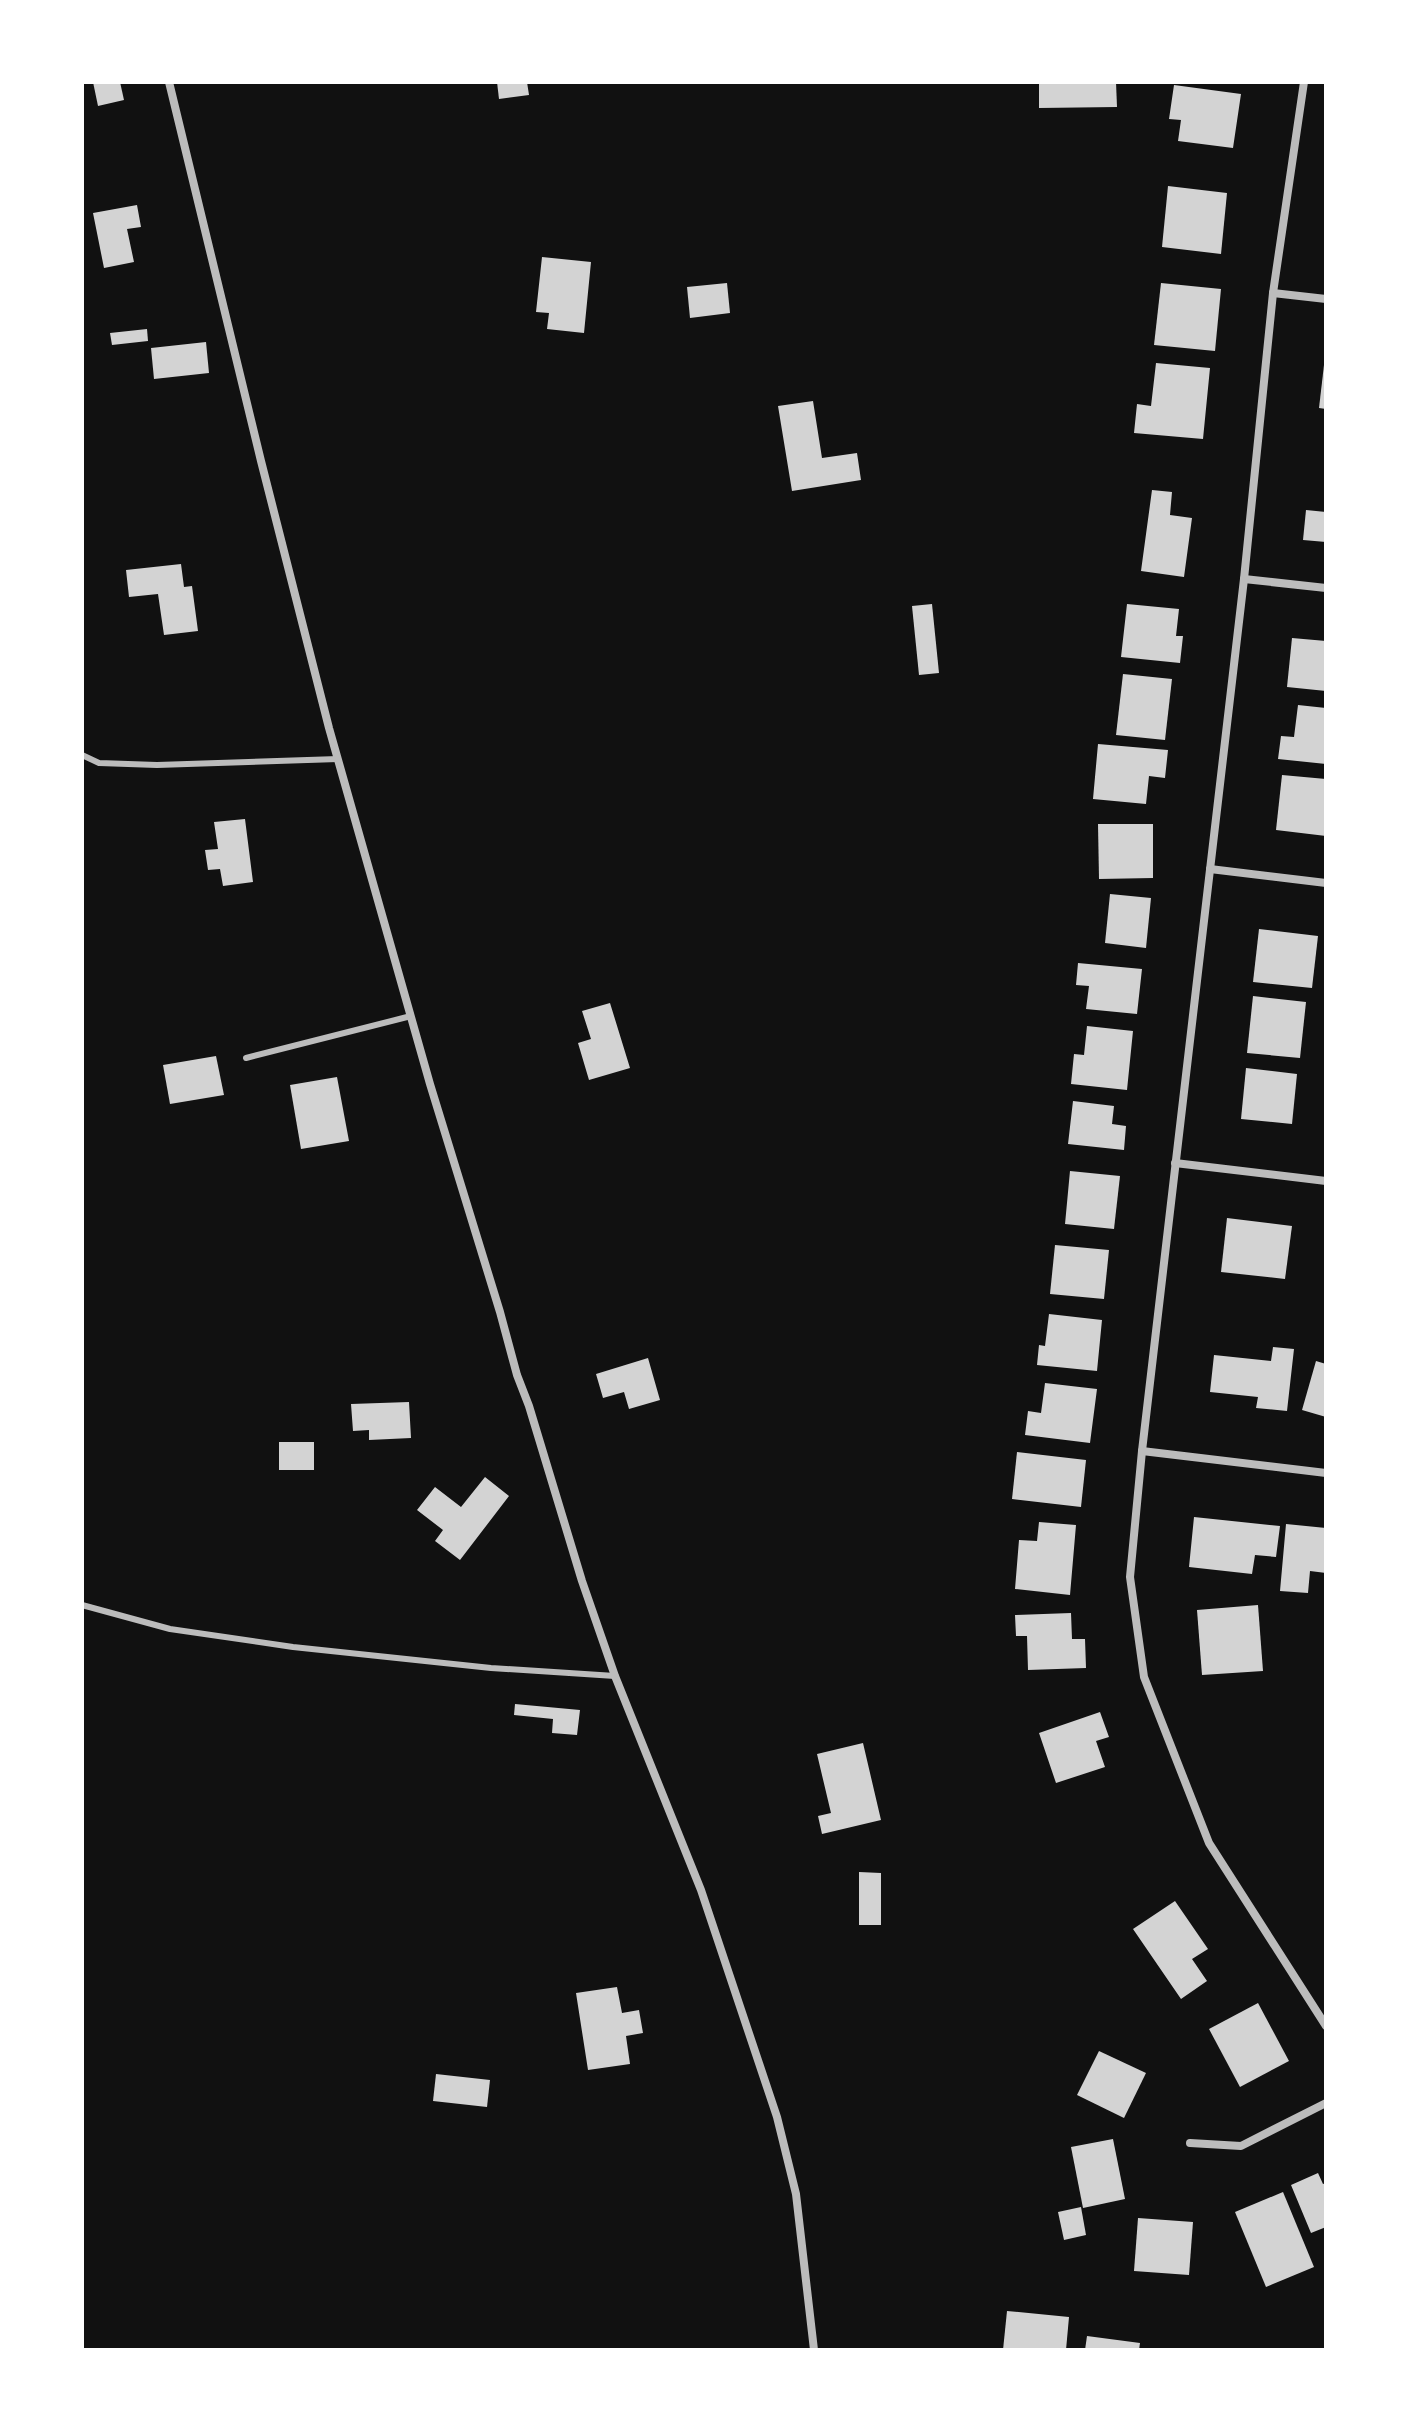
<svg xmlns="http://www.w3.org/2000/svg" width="1408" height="2432" font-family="Arial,sans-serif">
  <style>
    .building { fill: #d3d3d3 }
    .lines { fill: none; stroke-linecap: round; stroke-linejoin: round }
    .service { stroke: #bcbcbc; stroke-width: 6 }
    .minor { stroke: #bcbcbc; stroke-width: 8 }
  </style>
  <rect width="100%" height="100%" fill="#111"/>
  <g class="building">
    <path d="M93 82H120L124 100 98 106Z"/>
    <path d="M497 82H527L529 95 499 99Z"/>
    <path d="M1039 82H1116L1117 107 1039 108Z"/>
    <path d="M1174 85 1241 94 1233 148 1178 141 1181 120 1169 119Z"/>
    <path d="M1168 186 1227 193 1221 254 1162 247Z"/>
    <path d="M137 205 141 227 127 229 134 262 104 268 93 213Z"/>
    <path d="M542 257 591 262 584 333 547 329 549 313 536 312Z"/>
    <path d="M727 283 730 313 690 318 687 287Z"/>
    <path d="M1161 283 1221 289 1215 351 1154 345Z"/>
    <path d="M147 329 148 341 112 345 110 333Z"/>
    <path d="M206 342 209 373 154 379 151 348Z"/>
    <path d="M1156 363 1210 368 1203 439 1134 433 1137 404 1151 406Z"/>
    <path d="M1324 365H1326V409L1319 408Z"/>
    <path d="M813 401 822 458 857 453 861 480 792 491 778 406Z"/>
    <path d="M1152 490 1172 492 1170 515 1192 518 1184 577 1141 571Z"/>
    <path d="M1306 510 1326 512V542L1303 540Z"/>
    <path d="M181 564 184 587 192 586 198 631 164 635 158 594 129 597 126 570Z"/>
    <path d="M932 604 939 673 919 675 912 606Z"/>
    <path d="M1127 604 1179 609 1176 636H1183L1180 663 1121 657Z"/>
    <path d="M1292 638 1326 641V691L1287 687Z"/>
    <path d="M1123 674 1172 679 1165 740 1116 735Z"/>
    <path d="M1298 705 1326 708V764L1278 759 1281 736 1294 737Z"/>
    <path d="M1098 744 1168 750 1165 778 1149 776 1146 804 1093 799Z"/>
    <path d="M1282 775 1326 779V836L1276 830Z"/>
    <path d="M245 819 253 882 223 886 220 869 208 870 205 850 218 849 214 822Z"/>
    <path d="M1098 824H1153V878L1099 879Z"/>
    <path d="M1110 894 1151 898 1146 948 1105 943Z"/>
    <path d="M1259 929 1318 936 1312 988 1253 982Z"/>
    <path d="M1078 963 1142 969 1137 1014 1086 1009 1089 986 1076 985Z"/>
    <path d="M1253 996 1306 1002 1300 1058 1247 1053Z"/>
    <path d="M610 1003 630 1068 589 1080 578 1043 591 1039 582 1011Z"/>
    <path d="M1087 1026 1133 1031 1127 1090 1071 1084 1074 1054 1084 1055Z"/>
    <path d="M216 1056 224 1095 170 1104 163 1065Z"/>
    <path d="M1246 1068 1297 1074 1292 1124 1241 1119Z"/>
    <path d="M337 1077 349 1141 301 1149 290 1085Z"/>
    <path d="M1073 1101 1114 1106 1112 1124 1126 1126 1124 1150 1068 1144Z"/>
    <path d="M1070 1171 1120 1176 1114 1229 1065 1224Z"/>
    <path d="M1227 1218 1292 1226 1285 1279 1221 1272Z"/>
    <path d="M1055 1245 1109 1250 1104 1299 1050 1294Z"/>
    <path d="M1049 1314 1102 1320 1097 1371 1037 1365 1039 1345 1045 1346Z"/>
    <path d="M1273 1347 1294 1349 1287 1411 1256 1408 1258 1397 1210 1392 1214 1355 1271 1361Z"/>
    <path d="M648 1358 660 1400 629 1409 624 1392 603 1398 596 1374Z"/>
    <path d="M1316 1361 1326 1364V1417L1302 1410Z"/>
    <path d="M1045 1383 1097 1389 1090 1443 1025 1435 1028 1411 1041 1413Z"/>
    <path d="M409 1402 411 1438 369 1440V1430L353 1431 351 1404Z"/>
    <rect x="279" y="1442" width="35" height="28"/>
    <path d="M1017 1452 1086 1460 1081 1507 1012 1499Z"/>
    <path d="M485 1477 509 1496 460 1560 435 1541 443 1530 417 1510 435 1487 461 1507Z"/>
    <path d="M1194 1517 1280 1526 1276 1557 1255 1555 1252 1574 1189 1567Z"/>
    <path d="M1039 1522 1076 1525 1070 1595 1015 1589 1019 1540 1037 1541Z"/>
    <path d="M1286 1524 1326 1528V1573L1310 1571 1308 1593 1280 1591Z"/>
    <path d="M1258 1605 1263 1671 1202 1675 1197 1610Z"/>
    <path d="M1071 1613 1072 1639H1085L1086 1668 1028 1670 1027 1636H1016L1015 1615Z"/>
    <path d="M515 1704 580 1710 577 1735 552 1733 553 1719 514 1715Z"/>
    <path d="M1100 1712 1109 1737 1096 1741 1105 1767 1056 1783 1039 1733Z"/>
    <path d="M863 1743 881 1820 822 1834 818 1816 831 1813 817 1754Z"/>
    <path d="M859 1872 881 1873V1925H859Z"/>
    <path d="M1175 1901 1208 1949 1192 1959 1207 1981 1181 1999 1133 1929Z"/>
    <path d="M617 1987 622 2013 639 2010 643 2033 626 2036 630 2064 588 2070 576 1993Z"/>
    <path d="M1258 2003 1289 2061 1240 2087 1209 2029Z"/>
    <path d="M1099 2051 1146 2073 1124 2118 1077 2095Z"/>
    <path d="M436 2074 490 2080 487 2107 433 2101Z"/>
    <path d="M1113 2139 1125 2199 1083 2208 1071 2147Z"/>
    <path d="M1318 2173 1323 2184 1326 2183V2227L1311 2233 1291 2185Z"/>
    <path d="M1283 2192 1314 2267 1266 2287 1235 2212Z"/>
    <path d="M1081 2207 1086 2235 1064 2240 1058 2212Z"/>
    <path d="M1138 2218 1193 2222 1189 2275 1134 2271Z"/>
    <path d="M1007 2311 1069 2317 1066 2350H1003Z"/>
    <path d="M1087 2336 1140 2343 1139 2350H1085Z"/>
  </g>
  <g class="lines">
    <g class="service">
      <path d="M82 755 99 763 157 765 338 759"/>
      <path d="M246 1058 411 1016"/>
      <path d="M82 1605 170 1629 293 1647 491 1668 615 1676"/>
    </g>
    <g class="minor">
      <path d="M169 82 261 461 329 728 430 1084 500 1312 517 1375 529 1406 582 1581 615 1676 701 1890 777 2117 796 2194 814 2350"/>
      <path d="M1304 82 1273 293 1244 579 1142 1451 1130 1577 1144 1677 1209 1843 1326 2026"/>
      <path d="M1273 293 1326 299"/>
      <path d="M1244 579 1326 588"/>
      <path d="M1210 869 1326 883"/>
      <path d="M1175 1163 1326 1181"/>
      <path d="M1142 1451 1326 1473"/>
      <path d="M1190 2143 1241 2146 1326 2103"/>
    </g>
  </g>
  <rect width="1408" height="2432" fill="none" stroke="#ffffff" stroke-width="168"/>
</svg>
